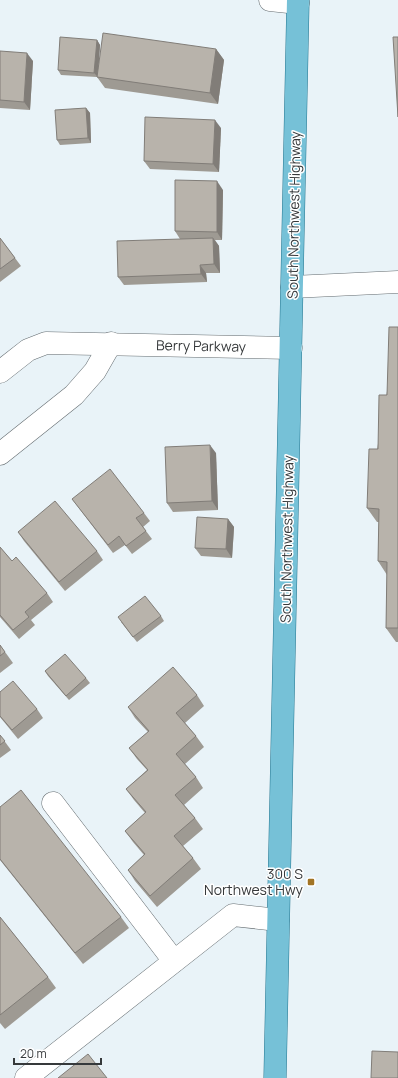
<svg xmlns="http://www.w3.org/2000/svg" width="398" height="1078" font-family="Manrope,sans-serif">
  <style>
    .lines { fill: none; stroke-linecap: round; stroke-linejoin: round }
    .minor-casing { stroke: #646c70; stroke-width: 23 }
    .major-casing { stroke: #247690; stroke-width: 23 }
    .minor { stroke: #fff; stroke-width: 22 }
    .major { stroke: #76c1d7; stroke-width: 22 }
    .wall { fill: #9e9a93 }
    .shaded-wall { fill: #817d78 }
    .building { fill: #b8b3ab; stroke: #817d78 }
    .poi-dot { fill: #a17425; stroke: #fff; stroke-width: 1.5 }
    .labels { text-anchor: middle; stroke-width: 3; stroke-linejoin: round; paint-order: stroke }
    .street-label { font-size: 14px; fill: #36393b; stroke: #fff }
    .poi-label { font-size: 14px; fill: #36393b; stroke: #fff; text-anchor: end }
  </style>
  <rect width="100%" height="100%" fill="#e9f3f8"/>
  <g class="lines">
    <g class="minor-casing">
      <g id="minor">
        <path d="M270 0 298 3"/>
        <path d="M292 287 398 282"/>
        <path d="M0 372 28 350 46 343 291 348"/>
        <path d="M0 454 74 395 95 371 111 343"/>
        <path d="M53 803 174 961"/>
        <path d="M26 1078 233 915 278 920"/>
      </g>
    </g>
    <g class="major-casing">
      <path id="major" d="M275 1078 298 0"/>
    </g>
    <use href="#minor" class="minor"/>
    <use href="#major" class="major"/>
  </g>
  <g class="wall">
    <path d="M97 40 100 45 98 68 216 49 224 60 218 104 105 88 97 77 61 75 58 70Z"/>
    <path d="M0 51 33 61 30 110 0 108Z"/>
    <path d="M86 108 90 113 91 143 60 145 57 140Z"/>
    <path d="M221 128 219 172 150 169 144 161Z"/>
    <path d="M223 190 222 240H215L219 246 220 273H206L207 282 124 285 118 277 180 239 175 231Z"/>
    <path d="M0 238 21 266 0 282Z"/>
    <path d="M398 327V642H396L386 628 387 575 378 561 379 522H377L367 508Z"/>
    <path d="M216 453 218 510 173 512 167 503Z"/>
    <path d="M72 499 144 513 150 521 143 527 152 539 132 554 125 545 113 553Z"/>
    <path d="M228 519 234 527 232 558 201 556 195 548Z"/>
    <path d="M18 532 97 551 103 560 65 591 24 541Z"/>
    <path d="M0 547 12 561 47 593 53 602 31 620 35 625 19 639 0 617Z"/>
    <path d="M161 616 164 621 137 642 121 622Z"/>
    <path d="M0 645 13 663 0 673Z"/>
    <path d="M45 671 86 678 90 683 69 700 48 676Z"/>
    <path d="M0 692 37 709 43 718 18 739 0 717Z"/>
    <path d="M197 695 204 706 185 723 196 736 204 747 185 764 196 777 203 788 184 805 195 818 203 829 183 846 193 858 201 869 157 907 135 881 128 870 144 855 133 842 125 831 145 813 134 800 126 789 147 770 137 759 129 748 148 732 135 718 128 707Z"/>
    <path d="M0 735 11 750 0 758Z"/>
    <path d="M0 807 121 917 129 928 83 964 0 860Z"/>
    <path d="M0 917 48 977 56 988 5 1029 0 1023Z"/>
  </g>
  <g class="shaded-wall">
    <path d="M97 40 100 45 98 77 94 73Z"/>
    <path d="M216 49 224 60 218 104 210 93Z"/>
    <path d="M27 53 33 61 30 110 24 102Z"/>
    <path d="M86 108 90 113 91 143 88 138Z"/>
    <path d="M215 120 221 128 219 172 213 164Z"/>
    <path d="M217 181 223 190 222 240 217 232Z"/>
    <path d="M213 238 219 246 220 273 214 264Z"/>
    <path d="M200 265 206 273 207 282 201 274Z"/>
    <path d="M210 445 216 453 218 510 212 501Z"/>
    <path d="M228 519 234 527 232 558 226 549Z"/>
  </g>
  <g class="building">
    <path d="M103 33 216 49 210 93 97 77Z"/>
    <path d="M60 37 97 40 94 73 58 70Z"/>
    <path d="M393 37H398V117Z"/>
    <path d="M0 51 27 53 24 102 0 100Z"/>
    <path d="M86 108 88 138 57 140 55 110Z"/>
    <path d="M145 117 215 120 213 164 144 161Z"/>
    <path d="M175 180 217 181V232L175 231Z"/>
    <path d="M0 238 15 258 0 269Z"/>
    <path d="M213 238 214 264 200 265 201 274 118 277 117 241Z"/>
    <path d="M389 327H398V628H386L387 562 378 561 379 509 367 508 369 449H378L379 395H387Z"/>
    <path d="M210 445 212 501 167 503 165 447Z"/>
    <path d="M110 469 144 513 136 518 146 531 126 546 119 536 108 545 72 499Z"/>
    <path d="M55 501 97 551 59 582 18 532Z"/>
    <path d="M197 517 228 519 226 549 195 548Z"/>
    <path d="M0 547 12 561 16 557 47 593 25 612 29 617 13 630 0 615Z"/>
    <path d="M145 596 161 616 133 637 118 617Z"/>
    <path d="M0 645 5 652 0 656Z"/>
    <path d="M65 654 86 678 66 696 45 671Z"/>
    <path d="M173 667 197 695 176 713 196 736 176 754 196 777 175 795 195 818 174 836 193 858 150 896 128 870 145 854 125 831 146 812 126 789 148 770 129 748 149 731 128 707Z"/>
    <path d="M13 681 37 709 12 730 0 716V692Z"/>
    <path d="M0 735 5 741 0 745Z"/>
    <path d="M21 790 121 917 75 953 0 859V807Z"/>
    <path d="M0 917 48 977 0 1015Z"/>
    <path d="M372 1051 398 1052V1078H371Z"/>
    <path d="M88 1054 107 1078H58Z"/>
  </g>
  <rect class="poi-dot" x="307" y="878" width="8" height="8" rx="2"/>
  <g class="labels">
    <g class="street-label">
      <text transform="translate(294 215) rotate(-89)" y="5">South Northwest Highway</text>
      <text transform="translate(201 346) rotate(1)" y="5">Berry Parkway</text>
      <text transform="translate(287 539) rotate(-89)" y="5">South Northwest Highway</text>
    </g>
    <g class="poi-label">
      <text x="303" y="879">300 S<tspan x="303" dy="16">Northwest Hwy</tspan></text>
    </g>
  </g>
  <path d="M14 1058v6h87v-6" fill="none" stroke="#36393b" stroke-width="2"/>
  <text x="20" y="1058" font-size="12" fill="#36393b" stroke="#ffffff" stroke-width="3" paint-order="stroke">20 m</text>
</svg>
